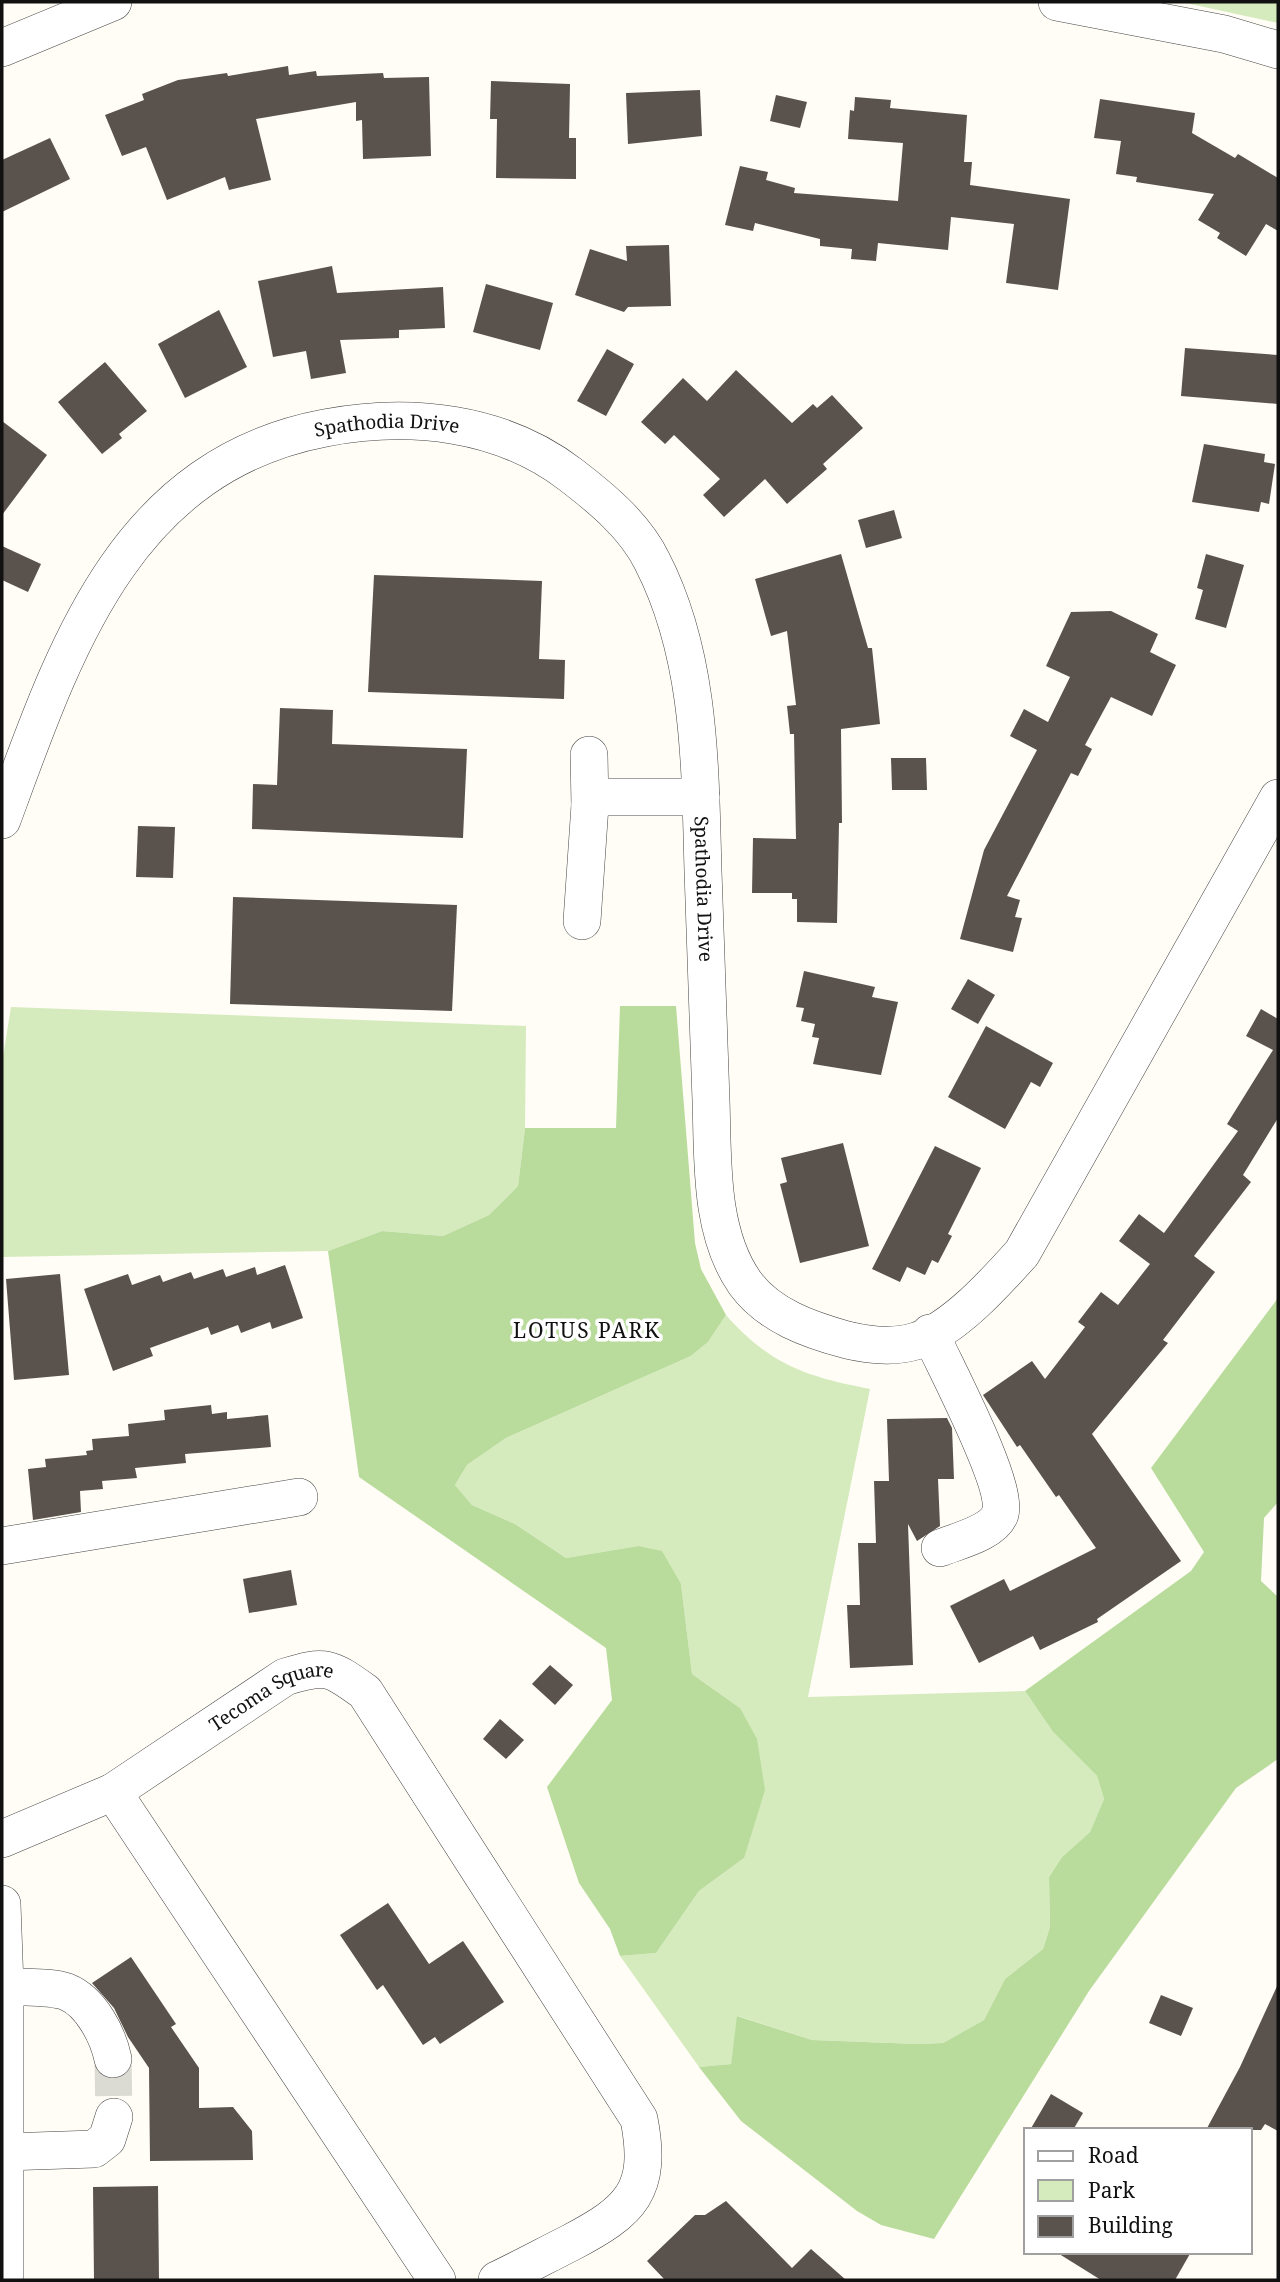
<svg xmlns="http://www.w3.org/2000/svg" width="1280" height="2282" font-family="'Noto Serif',serif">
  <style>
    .green { fill: #d5ebbd }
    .forest { fill: #b9dc9c }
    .building { fill: #5a524d }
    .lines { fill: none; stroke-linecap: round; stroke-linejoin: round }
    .minor-tunnel { stroke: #dbdad3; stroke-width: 37; stroke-dasharray: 37 18; stroke-linecap: butt }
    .minor-casing { stroke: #444; stroke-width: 38 }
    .minor { stroke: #fff; stroke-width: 37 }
    .labels { text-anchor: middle; stroke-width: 7; stroke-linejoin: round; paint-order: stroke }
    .street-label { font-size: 19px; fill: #111; stroke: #fff }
    .neighbourhood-label { font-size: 21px; letter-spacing: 2px; fill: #111; stroke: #fff }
  </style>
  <rect width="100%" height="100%" fill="#fffdf5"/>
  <g class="green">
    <path d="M1181 2H1278V23Z"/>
    <path d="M11 1007 526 1026 525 1128 518 1186 489 1215 443 1236 382 1231 328 1251 2 1257V1063Z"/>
    <path d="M726 1315C770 1365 807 1377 870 1389L808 1697 1025 1691 1053 1732 1097 1776 1104 1799 1090 1832 1062 1857 1049 1877 1050 1927 1043 1949 1005 1979 984 2020 943 2043 918 2044 812 2040 738 2016 731 2064 699 2067 620 1956 656 1953 699 1891 744 1858 740 1708 692 1674 681 1584 638 1546 566 1558 515 1524 472 1505 455 1485 467 1465 506 1438 691 1356 708 1342Z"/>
  </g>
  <g class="forest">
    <path d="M620 1006H676L695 1243 701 1269 726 1315 708 1342 691 1356 506 1438 467 1465 455 1485 472 1505 515 1524 566 1558 638 1546 662 1551 681 1584 692 1674 740 1708 757 1739 765 1790 744 1858 699 1891 656 1953 620 1956 610 1929 579 1883 547 1787 612 1700 606 1648 359 1477 328 1251 382 1231 443 1236 489 1215 518 1186 525 1128H616Z"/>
    <path d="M1278 1298V1502L1264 1518 1261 1581 1278 1597V1759L1236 1788 1089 1991 934 2239 881 2225 857 2211 741 2121 699 2067 731 2064 737 2016 812 2040 918 2044 943 2043 984 2020 1005 1979 1043 1949 1050 1927 1049 1877 1062 1857 1090 1832 1104 1799 1097 1776 1053 1732 1025 1691 1191 1571 1204 1552 1151 1468Z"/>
  </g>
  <g class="building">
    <path d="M288 66 289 75 316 71 317 76 383 73 384 78 429 77 431 156 363 159 362 120 356 121V102L256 119 271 180 229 190 225 177 167 200 146 147 122 156 105 115 144 100 142 94 178 80 227 73 228 76Z"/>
    <path d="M491 81 570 84 569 138H576V179L496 178 497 119H490Z"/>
    <path d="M700 90 702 136 628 144 626 93Z"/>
    <path d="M776 95 807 102 800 128 770 121Z"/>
    <path d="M855 97 891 100 890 108 967 115 964 162H972L970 185 1070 199 1058 290 1006 283 1014 224 951 217 948 250 878 243 876 261 851 259 852 249 820 246V239L755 223 753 231 725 225 740 166 768 172 766 180 795 188 794 193 898 201 903 143 848 139 850 110 854 111Z"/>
    <path d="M1100 99 1195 113 1192 133 1235 158 1238 154 1278 178V231L1266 224 1246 256 1217 238 1220 233 1198 220 1214 194 1136 182 1137 177 1116 174 1121 141 1094 138Z"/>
    <path d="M50 138 70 179 2 212V160Z"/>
    <path d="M669 245 671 306 628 307 624 312 575 295 590 249 627 261 626 246Z"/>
    <path d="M332 266 337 293 443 287 445 328 399 330V338L340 340 346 373 311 379 306 351 273 357 258 281Z"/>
    <path d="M486 284 553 303 540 350 473 332Z"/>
    <path d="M219 310 247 367 185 398 158 344Z"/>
    <path d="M1185 348 1278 355V404L1181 396Z"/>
    <path d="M607 349 634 364 606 416 577 401Z"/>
    <path d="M105 362 147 411 119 434 122 438 102 454 58 402Z"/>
    <path d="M736 370 792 423 813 404 817 408 832 395 863 428 823 464 827 469 787 504 765 479 724 517 703 495 720 479 674 435 665 444 641 422 683 378 707 401Z"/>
    <path d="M2 421 47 455 2 515Z"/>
    <path d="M1204 444 1265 454 1264 462 1275 464 1269 504 1261 502 1259 512 1192 502Z"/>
    <path d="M894 510 902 538 866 548 858 520Z"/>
    <path d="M2 546 41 564 28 592 2 580Z"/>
    <path d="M841 554 868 648H872L880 724 841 729 842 823H839L837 923 797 922V899H792V893H752L753 838 796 839 794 734H790L787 706 796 705 787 631 771 636 755 579Z"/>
    <path d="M1206 554 1244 565 1226 628 1195 619 1203 590 1197 588Z"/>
    <path d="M374 575 542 581 539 659 565 660 564 699 368 692Z"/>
    <path d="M1111 611 1158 634 1150 652 1176 665 1152 716 1111 697 1085 745 1092 749 1078 776 1071 773 1007 896 1020 900 1015 917 1022 918 1013 952 960 939 984 850 1037 750 1010 736 1024 709 1048 722 1070 677 1046 666 1071 612Z"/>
    <path d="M280 708 333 710 332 744 467 749 463 838 252 829 253 784 277 785Z"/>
    <path d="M891 758H926L927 790H892Z"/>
    <path d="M138 826 175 827 173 878 136 877Z"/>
    <path d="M233 897 457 905 452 1011 230 1004Z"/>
    <path d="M804 971 875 987 872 997 898 1002 881 1075 813 1064 819 1038 812 1037 815 1024 801 1021 804 1008 796 1007Z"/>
    <path d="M968 979 995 995 978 1024 951 1009Z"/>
    <path d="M1261 1009 1278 1019V1118L1243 1175 1251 1182 1194 1256 1215 1272 1163 1340 1168 1343 1092 1434 1181 1561 1097 1619 1098 1622 1040 1650 1033 1636 979 1663 950 1606 1004 1579 1010 1591 1096 1548 1059 1495 1056 1497 1020 1445 1017 1447 983 1395 1032 1361 1045 1379 1085 1327 1078 1322 1101 1292 1118 1305 1150 1264 1119 1241 1139 1214 1164 1233 1238 1131 1227 1124 1273 1050 1246 1036Z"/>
    <path d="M986 1026 1053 1063 1040 1087 1031 1082 1005 1129 948 1097Z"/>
    <path d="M843 1143 869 1246 800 1263 780 1184 787 1182 781 1158Z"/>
    <path d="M935 1146 981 1168 948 1234 952 1236 938 1263 932 1260 925 1275 907 1267 900 1282 872 1269Z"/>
    <path d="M285 1265 303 1318 272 1329 270 1322 241 1333 238 1325 211 1335 208 1327 150 1348 153 1356 113 1371 84 1289 128 1274 132 1285 160 1275 163 1282 191 1272 194 1279 223 1269 226 1277 255 1267 257 1275Z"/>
    <path d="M60 1274 69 1375 14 1380 6 1279Z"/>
    <path d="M211 1405 212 1414 227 1412V1419L268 1415 271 1447 185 1454 186 1463 135 1468 137 1478 102 1481 103 1489 80 1491 81 1512 33 1520 28 1469 46 1467 45 1459 87 1455 86 1451 93 1450 92 1439 129 1436 128 1424 165 1420 164 1410Z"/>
    <path d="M947 1418 952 1428 954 1479H938L940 1526 917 1541 908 1524 913 1665 850 1668 847 1605H860L858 1543H876L874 1481H889L887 1419Z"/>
    <path d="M291 1570 297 1605 249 1613 243 1579Z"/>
    <path d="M550 1665 573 1685 555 1705 532 1684Z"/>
    <path d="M500 1719 524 1740 506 1759 483 1739Z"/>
    <path d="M388 1903 429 1964 463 1941 504 2002 440 2044 435 2037 423 2045 383 1985 377 1990 340 1935Z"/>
    <path d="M131 1957 176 2024 171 2027 199 2068V2108L233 2107 252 2131 253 2160 150 2161 149 2068 128 2037 114 2008 92 1983Z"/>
    <path d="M1278 1984V2131L1265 2124 1261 2130H1206L1240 2067Z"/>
    <path d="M1161 1995 1193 2008 1181 2036 1149 2023Z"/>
    <path d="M1051 2094 1083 2113 1073 2130H1030Z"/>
    <path d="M158 2186 159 2280H94L93 2187Z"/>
    <path d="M726 2201 792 2268 811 2249 846 2280H665L647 2261 695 2215H705Z"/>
    <path d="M1056 2252H1191L1175 2280H1101Z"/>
  </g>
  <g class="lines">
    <path class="minor-tunnel" d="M113 2059 114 2117"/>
    <g class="minor-casing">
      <g id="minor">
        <path d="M1057 2 1224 34 1278 50"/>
        <path d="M2 48 113 2"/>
        <path d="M590 805 602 797H701"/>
        <path id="s1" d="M2 820C64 651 124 466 325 428 409 412 501 421 571 475 601 498 635 526 652 561 701 656 700 766 703 871 706 948 708 1024 711 1100 713 1159 709 1232 745 1283 769 1316 810 1330 847 1340 868 1345 894 1348 916 1341 953 1330 996 1282 1022 1253L1278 798"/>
        <path d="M582 921 590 805 589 755"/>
        <path d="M930 1333C944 1365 1009 1485 1000 1514 993 1533 957 1541 940 1548"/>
        <path d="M2 1546 299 1497"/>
        <path d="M113 1792 437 2280"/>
        <path id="s2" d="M2 1839 113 1792 285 1677C326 1664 330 1667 365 1692L639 2119C653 2191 631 2211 570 2243 546 2255 522 2268 497 2280"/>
        <path d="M2 1904 5 1986V2280"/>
        <path d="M5 1986C24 1988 50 1986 67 1992 91 2002 108 2035 113 2059"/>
        <path d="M5 2152 94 2149 107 2139 114 2117"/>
      </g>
    </g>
    <use href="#minor" class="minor"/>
  </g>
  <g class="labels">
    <g class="street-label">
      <text dy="7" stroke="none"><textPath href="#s1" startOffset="598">Spathodia Drive</textPath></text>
      <text dy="7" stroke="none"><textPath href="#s1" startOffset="1248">Spathodia Drive</textPath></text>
      <text dy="7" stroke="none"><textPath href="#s2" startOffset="308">Tecoma Square</textPath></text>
    </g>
    <g class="neighbourhood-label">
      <text x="587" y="1338">LOTUS PARK</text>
    </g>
  </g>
  <rect width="1280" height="2282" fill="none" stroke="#111111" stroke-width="7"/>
  <rect x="1024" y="2128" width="228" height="126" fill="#ffffff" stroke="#a0a0a0" stroke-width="2"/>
  <rect x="1038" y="2151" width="35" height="10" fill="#ffffff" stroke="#a0a0a0" stroke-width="2"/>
  <text x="1088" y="2163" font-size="21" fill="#111111">Road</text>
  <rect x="1038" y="2180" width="35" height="21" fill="#d5ebbd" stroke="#a0a0a0" stroke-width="2"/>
  <text x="1088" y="2198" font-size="21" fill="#111111">Park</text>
  <rect x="1038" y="2216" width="35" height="21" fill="#5a524d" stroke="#a0a0a0" stroke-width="2"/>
  <text x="1088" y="2233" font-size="21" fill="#111111">Building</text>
</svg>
